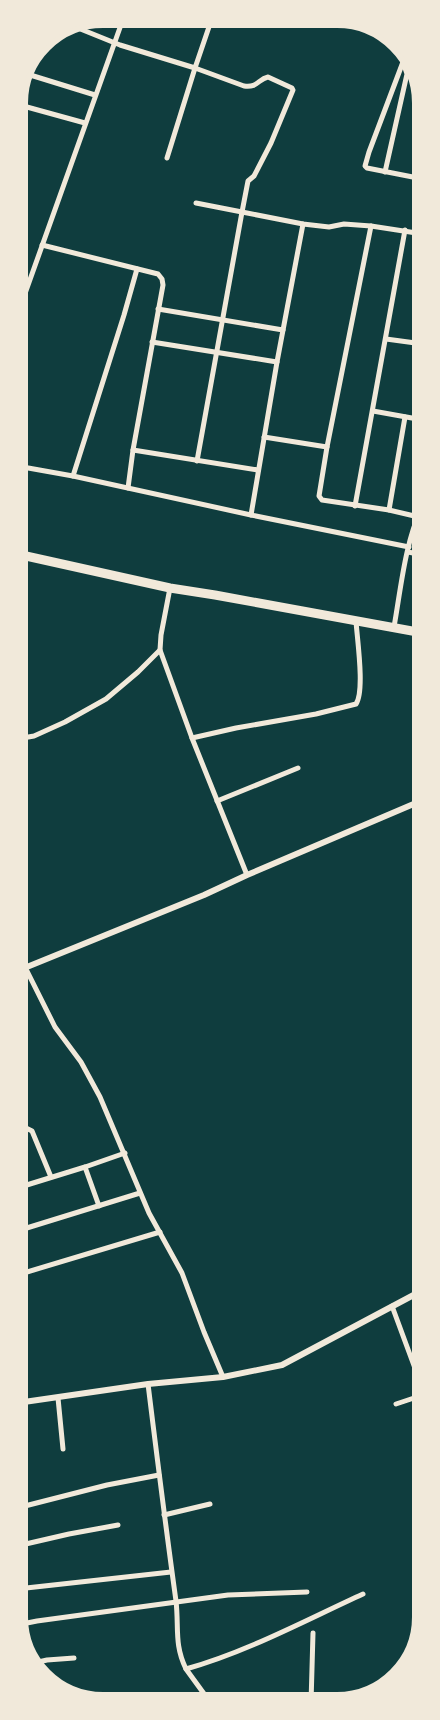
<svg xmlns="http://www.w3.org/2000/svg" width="440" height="1720" font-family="'Exo 2',sans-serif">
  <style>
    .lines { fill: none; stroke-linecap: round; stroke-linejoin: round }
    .minor { stroke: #f1e9da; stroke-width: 5 }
    .tertiary { stroke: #f1e9da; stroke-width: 6 }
    .primary { stroke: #f1e9da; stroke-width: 9 }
    .rim { fill: none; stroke: #f1e9da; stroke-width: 6 }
  </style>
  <rect width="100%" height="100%" fill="#0f3d3e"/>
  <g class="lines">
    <g class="minor">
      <path d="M68 24 120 45 195 68 211 21"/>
      <path d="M406 54 369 152 365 166 367 168 423 179"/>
      <path d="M27 74 95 95"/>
      <path d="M16 104 85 123"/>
      <path d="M167 158 195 68 244 86C258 88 258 79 268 77L292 88 293 90 271 143 254 176 248 181 242 212 196 203"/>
      <path d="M385 172 407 74 403 62"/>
      <path d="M371 226 327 447 319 496 322 500 389 510 423 518"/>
      <path d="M42 245 158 274 162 279 163 285 133 450 128 488"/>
      <path d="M158 309 283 330"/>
      <path d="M17 316 122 22"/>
      <path d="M386 339 423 344"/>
      <path d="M152 342 277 362"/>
      <path d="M421 344 423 334"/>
      <path d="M373 411 423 420"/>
      <path d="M264 437 327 447"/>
      <path d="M133 450 258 470"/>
      <path d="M197 461 242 212 303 224 329 227 344 224 371 226 423 234"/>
      <path d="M17 466 73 476 251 515 409 547"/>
      <path d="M73 476 124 315 137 269"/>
      <path d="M355 506 405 230"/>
      <path d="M389 510 405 417"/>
      <path d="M251 515 277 362 303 224"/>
      <path d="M408 552 423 555"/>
      <path d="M170 588 161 635 160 650 192 738 247 875"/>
      <path d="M394 627C401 588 405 541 423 505"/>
      <path d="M192 738 236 728 316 714 356 704C365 691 357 638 356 621"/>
      <path d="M17 739 34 736 65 722 106 699 138 672 160 650"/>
      <path d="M217 801 298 768"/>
      <path d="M17 886H18"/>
      <path d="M25 967 55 1027 81 1062 100 1097 149 1213 182 1273 204 1332 223 1377"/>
      <path d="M17 1132 26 1128 32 1131 51 1177"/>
      <path d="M85 1167 125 1153"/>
      <path d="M17 1188 85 1167 99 1206"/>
      <path d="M17 1231 140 1193"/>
      <path d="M17 1275 160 1232"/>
      <path d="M392 1306 423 1390"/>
      <path d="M148 1384C157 1457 166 1529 176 1601 179 1627 174 1645 186 1669 247 1652 306 1620 363 1594"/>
      <path d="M58 1398 63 1449"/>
      <path d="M396 1404 423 1395"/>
      <path d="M17 1508 107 1485 159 1475"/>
      <path d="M164 1515 210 1504"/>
      <path d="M17 1546 69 1534 118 1525"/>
      <path d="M17 1589 171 1572"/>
      <path d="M17 1625 37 1621 228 1595 307 1592"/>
      <path d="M34 1663 47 1660 74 1658"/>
      <path d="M186 1669 210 1702"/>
      <path d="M311 1703 313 1633"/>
    </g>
    <g class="tertiary">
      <path d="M17 971 204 895 247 875 423 800"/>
      <path d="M17 1403 148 1384 223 1377 282 1365 423 1290"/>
    </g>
    <path class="primary" d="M17 554 170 588 215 595 423 633"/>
  </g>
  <path d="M0 0H440V1720H0ZM103 25H337A78 78 0 0 1 415 103V1617A78 78 0 0 1 337 1695H103A78 78 0 0 1 25 1617V103A78 78 0 0 1 103 25Z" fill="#f1e9da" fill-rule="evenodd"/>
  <path class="rim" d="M103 25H337A78 78 0 0 1 415 103V1617A78 78 0 0 1 337 1695H103A78 78 0 0 1 25 1617V103A78 78 0 0 1 103 25Z"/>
</svg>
